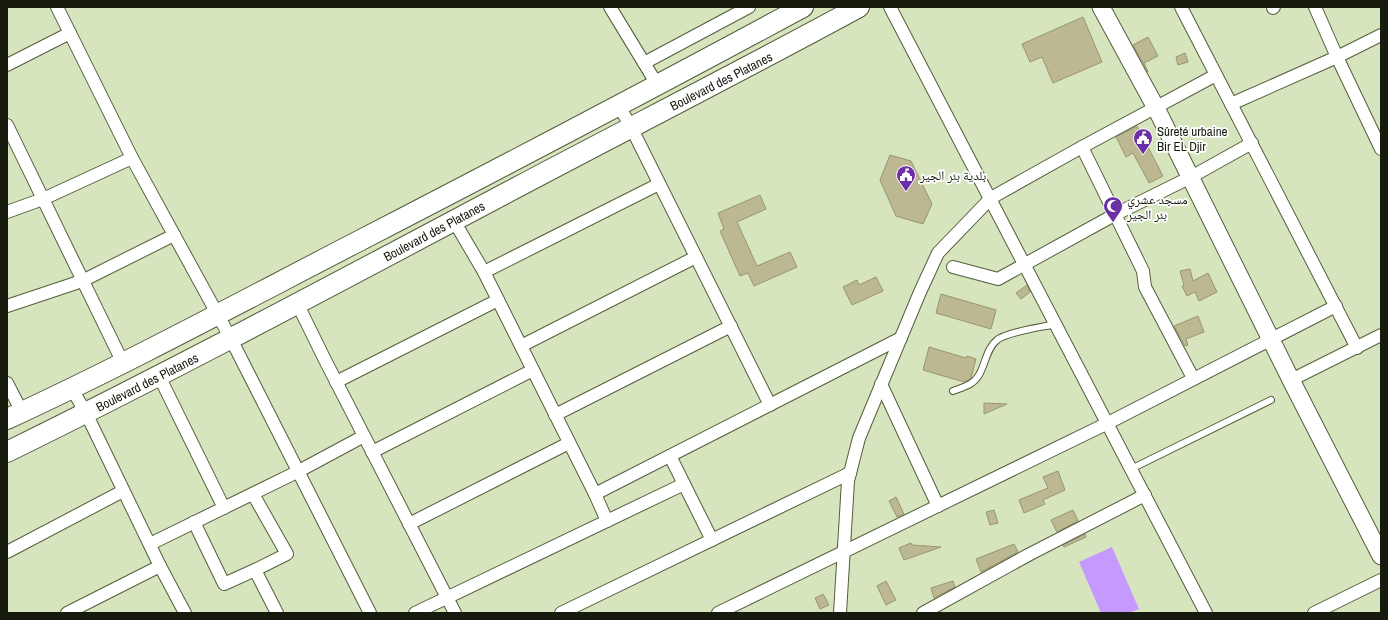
<svg xmlns="http://www.w3.org/2000/svg" width="1388" height="620" font-family="'Archivo Narrow','Noto Naskh Arabic',sans-serif">
  <style>
    .green { fill: #c699fe }
    .building { fill: #bcb891; stroke: #99956f }
    .lines { fill: none; stroke-linecap: round; stroke-linejoin: round }
    .lane-casing { stroke: #535e3c; stroke-width: 8 }
    .street-casing { stroke: #535e3c; stroke-width: 14 }
    .secondary-casing { stroke: #535e3c; stroke-width: 19 }
    .primary-casing { stroke: #535e3c; stroke-width: 22 }
    .lane { stroke: #fff; stroke-width: 6 }
    .street { stroke: #fff; stroke-width: 12 }
    .secondary { stroke: #fff; stroke-width: 17 }
    .primary { stroke: #fff; stroke-width: 20 }
    .labels { text-anchor: middle; stroke-width: 3.5; stroke-linejoin: round; paint-order: stroke }
    .street-label { font-size: 13px; fill: #161b0d; stroke: #fff }
    .poi-label { font-size: 13px; fill: #161b0d; stroke: #fff; text-anchor: start }
  </style>
  <rect width="100%" height="100%" fill="#d7e5be"/>
  <path class="green" d="M1112 547 1139 609 1129 613H1101L1079 562Z"/>
  <g class="building">
    <path d="M1083 17 1102 62 1053 83 1042 57 1030 62 1022 44Z"/>
    <path d="M1148 37 1158 56 1144 63 1148 72 1133 45Z"/>
    <path d="M1185 53 1188 62 1178 65 1176 57Z"/>
    <path d="M1137 126 1163 176 1149 183 1133 153 1126 157 1116 137Z"/>
    <path d="M890 155 911 161 932 204 923 224 896 216 880 180Z"/>
    <path d="M760 195 766 209 737 222 757 266 790 252 797 267 754 286 748 273 740 276 720 231 724 229 718 213Z"/>
    <path d="M1190 269 1193 281 1208 273 1217 292 1199 301 1195 292 1187 296 1182 286 1184 285 1180 271Z"/>
    <path d="M876 277 883 291 852 305 843 287 857 280 859 285Z"/>
    <path d="M1027 285 1030 292 1021 299 1016 293Z"/>
    <path d="M941 294 996 310 991 329 936 313Z"/>
    <path d="M1198 316 1204 332 1186 339 1188 345 1185 346 1174 326Z"/>
    <path d="M929 347 966 358 967 356 976 359 971 378 964 382 923 370Z"/>
    <path d="M984 403 1007 404 984 414Z"/>
    <path d="M1058 471 1065 490 1043 500 1045 504 1024 513 1019 500 1048 488 1043 477Z"/>
    <path d="M896 497 904 514 897 517 889 501Z"/>
    <path d="M994 510 998 523 990 525 986 512Z"/>
    <path d="M1073 510 1078 521 1057 532 1051 520Z"/>
    <path d="M1085 534 1086 537 1064 547 1063 545Z"/>
    <path d="M911 543 912 545 941 547 904 560 899 548Z"/>
    <path d="M1014 544 1018 552 981 572 976 559Z"/>
    <path d="M886 581 896 600 886 605 877 586Z"/>
    <path d="M953 581 955 587 934 598 931 588Z"/>
    <path d="M823 594 829 605 820 609 815 598Z"/>
  </g>
  <g class="lines">
    <g class="lane-casing">
      <g id="lane">
        <path d="M953 391C958 389 965 387 970 384 986 375 983 351 997 340 1006 332 1043 327 1056 324"/>
        <path d="M1131 469 1271 400"/>
      </g>
    </g>
    <g class="street-casing">
      <g id="street">
        <path d="M57 7 132 158 231 339 370 613"/>
        <path d="M610 7 658 86"/>
        <path d="M890 7 1206 613"/>
        <path d="M1181 7 1357 348"/>
        <path d="M1315 7 1337 57 1381 149"/>
        <path d="M1273 8 1274 7"/>
        <path d="M644 63 749 7"/>
        <path d="M7 65 70 33"/>
        <path d="M1231 104 1337 57 1381 35"/>
        <path d="M619 106 631 127 770 405"/>
        <path d="M7 125 123 363"/>
        <path d="M1082 147 1143 271 1145 287 1193 378"/>
        <path d="M7 212 43 199 132 158"/>
        <path d="M454 221 484 272 595 494 607 521"/>
        <path d="M953 267 998 279 1116 214 1191 177 1252 143"/>
        <path d="M484 272 659 184"/>
        <path d="M297 303 324 358 455 613"/>
        <path d="M7 306 82 281 174 235"/>
        <path d="M521 346 696 257"/>
        <path d="M159 376 224 508"/>
        <path d="M1291 380 1381 335"/>
        <path d="M336 382 498 300"/>
        <path d="M7 383 22 412"/>
        <path d="M881 384 938 506"/>
        <path d="M72 389 86 413 160 566 185 613"/>
        <path d="M555 415 731 326"/>
        <path d="M372 452 533 370"/>
        <path d="M670 456 712 540"/>
        <path d="M253 494 287 554 255 570 277 613"/>
        <path d="M595 494 901 338"/>
        <path d="M194 522 224 584 255 570"/>
        <path d="M409 524 569 443"/>
        <path d="M150 544 297 472 364 436"/>
        <path d="M7 552 123 491"/>
        <path d="M67 613 160 566"/>
        <path d="M415 613 684 484"/>
        <path d="M561 613 850 473"/>
        <path d="M718 613 1108 423 1336 306"/>
        <path d="M840 613 848 481 859 438 920 292 938 253 991 198 1082 147 1216 75"/>
        <path d="M923 613 1030 554 1145 495"/>
        <path d="M1314 613 1381 580"/>
      </g>
    </g>
    <g class="secondary-casing">
      <path id="secondary" d="M1101 7 1156 108 1291 380 1381 556"/>
    </g>
    <g class="primary-casing">
      <g id="primary">
        <path d="M7 419C126 364 241 302 357 242 506 165 655 87 803 7"/>
        <path d="M7 452C176 369 342 280 508 192 625 130 743 70 859 7"/>
      </g>
    </g>
    <use href="#lane" class="lane"/>
    <use href="#street" class="street"/>
    <use href="#secondary" class="secondary"/>
    <use href="#primary" class="primary"/>
  </g>
  <defs>
    <g id="civic-pin" transform="scale(1)"><path d="M0 17L-7.5 6A9.5 9.5 0 1 1 7.5 6Z" fill="#6c2fa5" stroke="#fff"/><path d="M-.6-6.5H3V-4.5H.6V-3L4-1V1h2V6H-6V1h2V-1L-.6-3ZM-1.2 2.5V6h2.4V2.5Z" fill="#fff"/></g>
    <g id="mosque-pin" transform="scale(1)"><path d="M0 17L-7.5 6A9.5 9.5 0 1 1 7.5 6Z" fill="#6c2fa5" stroke="#fff"/><path d="M3.5-4.9A6 6 0 1 0 3.5 4.9A5 5 0 1 1 3.5-4.9Z" fill="#fff"/></g>
  </defs>
  <g fill-rule="evenodd">
    <use href="#civic-pin" x="1143" y="138"/>
    <use href="#civic-pin" x="906" y="175"/>
    <use href="#mosque-pin" x="1113" y="206"/>
  </g>
  <g class="labels">
    <g class="street-label">
      <text transform="translate(721 81) rotate(-27)" y="5">Boulevard des Platanes</text>
      <text transform="translate(434 231) rotate(-28)" y="5">Boulevard des Platanes</text>
      <text transform="translate(147 382) rotate(-27)" y="5">Boulevard des Platanes</text>
    </g>
    <g class="poi-label">
      <text x="1157" y="136">Sûreté urbaine<tspan x="1157" dy="15">Bir EL Djir</tspan></text>
      <text x="920" y="180">بلدية بئر الجير</text>
      <text x="1127" y="204">مسجد عشري<tspan x="1127" dy="15">بئر الجير</tspan></text>
    </g>
  </g>
  <rect width="1388" height="620" fill="none" stroke="#161b0d" stroke-width="16"/>
</svg>
